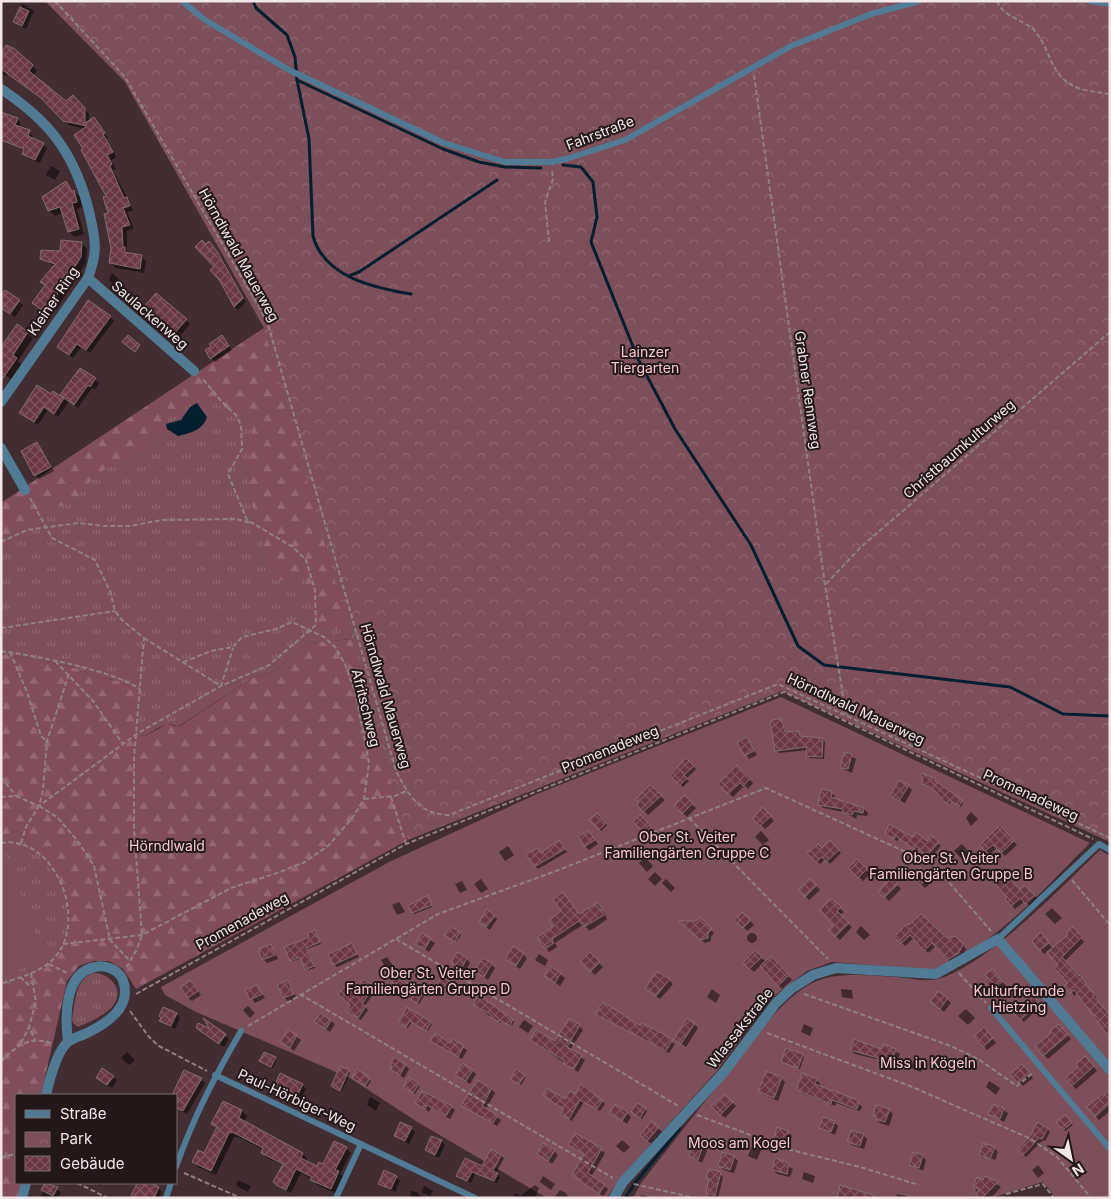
<svg xmlns="http://www.w3.org/2000/svg" width="1111" height="1199" font-family="Inter,sans-serif">
  <style>
    .grass { fill: url(#grass-tufts) }
    .forest { fill: url(#forest-firs) }
    .park { fill: url(#park-crowns) }
    .garden { fill: #7c4f5a }
    .water { fill: #031f2e }
    .shadow { fill: #0007 }
    .lines { fill: none; stroke-linecap: round; stroke-linejoin: round }
    .stream { stroke: #031f2e; stroke-width: 3 }
    .building { fill: url(#building-cross-hatch); stroke: #846c71 }
    .path { stroke: #918083; stroke-width: 2; stroke-dasharray: 5 2.5; stroke-linecap: butt }
    .service { stroke: #517b94; stroke-width: 6 }
    .minor { stroke: #517b94; stroke-width: 10 }
    .labels { text-anchor: middle; stroke-width: 4; stroke-linejoin: round; paint-order: stroke }
    .street-label { font-size: 14px; fill: #f3e6e8; stroke: #22181a }
    .park-label { font-size: 14px; fill: #fcc7d2; stroke: #22181a }
  </style>
  <defs>
    <pattern id="grass-tufts" width="24" height="20" patternUnits="userSpaceOnUse" patternTransform="scale(1.25)"><rect width="24" height="20" fill="#7c4f5a"/><path d="M3 7l-1-3M5 7V3M7 7l1-3M15 17l-1-3M17 17v-4M19 17l1-3" fill="none" stroke="#8f6872"/></pattern>
    <pattern id="forest-firs" width="22" height="20" patternUnits="userSpaceOnUse" patternTransform="scale(1.25)"><rect width="22" height="20" fill="#824d5a"/><path d="M5 1l3.5 6h-7zM16 11l3.5 6h-7z" fill="#946772"/></pattern>
    <pattern id="park-crowns" width="20" height="18" patternUnits="userSpaceOnUse" patternTransform="scale(1.25)"><rect width="20" height="18" fill="#7c4f5a"/><path d="M2 6a3 3 0 1 1 6 0M12 15a3 3 0 1 1 6 0" fill="none" stroke="#8f6872"/></pattern>
    <pattern id="building-cross-hatch" width="8" height="8" patternUnits="userSpaceOnUse" patternTransform="scale(1.25)"><rect width="8" height="8" fill="#6a3845"/><path d="M0 0l8 8M0 8l8-8" fill="none" stroke="#805560"/></pattern>
  </defs>
  <rect width="100%" height="100%" fill="#412d32"/>
  <g class="grass">
    <path d="M264 328 352 639 308 643 296 651 276 670 252 678 178 727C166 720 155 730 145 736L137 732 138 691 120 681 102 678 69 666 1 654V503Z"/>
    <path d="M18 830C46 863 81 892 65 940 62 949 55 960 47 965 33 973 16 979 1 986V837Z"/>
    <path d="M93 973C111 973 126 991 112 1007 105 1015 88 1023 78 1027L73 1023 72 1019C76 1001 74 981 93 973Z"/>
  </g>
  <g class="forest">
    <path d="M264 328 349 627 318 630 303 576 274 581 249 494 252 421 210 400 191 403 165 422 166 433 159 436 150 448 98 473 72 502 12 525 6 550 1 551V503Z"/>
    <path d="M352 639 408 840 136 989 123 969 109 961H94L79 966 67 981 41 1095H16V1183H21L18 1198H1V986C16 979 33 973 47 965 57 959 62 947 66 936 81 893 43 860 18 830L1 837V654L69 666 102 678 120 681 139 691 137 732 145 736 167 724 179 727 252 678 276 670 296 651 308 643Z"/>
  </g>
  <path class="park" d="M45 1H1110V842L782 691 408 840 264 328 125 82Z"/>
  <g class="garden">
    <path d="M781 697 1090 843C1043 889 996 946 933 970L832 962 807 971 770 999 717 1071 622 1176 607 1198H547L419 1123 350 1078 196 1012 165 995 161 987 391 861 537 794Z"/>
    <path d="M1 848H3L46 959 1 976Z"/>
    <path d="M1100 850 1110 856V1198H1056L1043 1182 991 1198H633L641 1183 763 1027C810 972 826 972 896 977 908 978 926 982 938 979 989 964 1061 887 1100 850Z"/>
  </g>
  <path class="water" d="M197 403 207 417C203 430 191 433 178 436L167 429 166 424 181 420 190 407Z"/>
  <g class="shadow">
    <path d="M23 4 34 11 26 29 14 22Z"/>
    <path d="M1 55 32 66 37 70 33 76 66 102 72 96 89 114V122L94 119 108 138 106 139 116 157 111 160 116 169 113 170 133 210 127 212 134 229 127 231V251L141 256 146 261 144 273 115 268 111 263 112 248 107 196 86 129 69 125 46 102 7 73 6 76 1 74Z"/>
    <path d="M17 119 21 123 19 128 29 132 33 136 32 139 47 148 40 163 28 158 24 154 25 151 1 137Z"/>
    <path d="M51 166 60 171 55 180 46 175Z"/>
    <path d="M66 183 80 197 82 207 77 209 84 234 75 237 69 232 63 213 55 216 49 210Z"/>
    <path d="M62 242 82 243 87 249 86 263 56 310 54 308 49 315 34 303 46 286 41 282 55 267 42 258 61 253Z"/>
    <path d="M213 247 222 258 242 297 234 305 216 267Z"/>
    <path d="M112 273 124 284 119 289 109 280Z"/>
    <path d="M6 292 23 305 15 317 1 307Z"/>
    <path d="M244 299 246 302 238 310 235 307Z"/>
    <path d="M149 312 186 320 190 324 178 338Z"/>
    <path d="M110 317 114 321 90 353 81 347 73 358 58 347Z"/>
    <path d="M17 326 33 338 18 361 22 365 11 379 1 372Z"/>
    <path d="M222 337 232 350 215 362 211 358Z"/>
    <path d="M81 369 99 383 95 390 92 388 78 408 69 401 58 417 48 410 38 425 25 416 54 393 66 400Z"/>
    <path d="M37 444 54 471 39 479 35 475Z"/>
    <path d="M781 719 787 734 798 732 801 738 823 739 825 742 824 759 810 758 808 756V750L779 753 777 750Z"/>
    <path d="M747 739 757 755 749 759 739 743Z"/>
    <path d="M845 753 856 759 852 773 841 768Z"/>
    <path d="M686 760 696 769 686 779 689 781 683 787 671 776Z"/>
    <path d="M737 767 753 783 748 789 745 785 733 797 720 784Z"/>
    <path d="M935 780 936 783 963 803 961 807 951 801 949 804 935 790 922 784Z"/>
    <path d="M908 786 912 790 905 803 892 796Z"/>
    <path d="M650 787 665 800 648 815 638 805Z"/>
    <path d="M831 793 835 796 834 799 864 809 868 813 867 816 857 815 856 819 844 812 823 808 819 804Z"/>
    <path d="M684 797 696 808 687 817 675 806Z"/>
    <path d="M762 808 774 821 765 829 755 818Z"/>
    <path d="M971 812 978 819 971 826 966 818Z"/>
    <path d="M597 815 607 825 601 831 591 820Z"/>
    <path d="M640 817 650 827 645 832 635 822Z"/>
    <path d="M1000 827 1017 845 1005 856 997 848 990 854 981 845Z"/>
    <path d="M761 831 769 840 763 845 755 837Z"/>
    <path d="M887 834 927 842 931 837 941 846 930 858 919 848 917 850 899 838 897 841Z"/>
    <path d="M592 836 598 844 589 850 585 846Z"/>
    <path d="M830 842 841 853 830 864 825 859 820 864 809 853 822 850Z"/>
    <path d="M962 844 968 851 962 859 954 851Z"/>
    <path d="M562 845 567 852 538 869 535 866 538 849 542 854Z"/>
    <path d="M508 846 514 855 505 861 499 852Z"/>
    <path d="M645 857 653 866 647 872 639 863Z"/>
    <path d="M857 861 870 874 863 881 850 868Z"/>
    <path d="M920 870 932 882 925 888 913 876Z"/>
    <path d="M655 872 662 879 655 886 648 879Z"/>
    <path d="M481 879 488 889 481 893 474 884Z"/>
    <path d="M666 879 675 888 671 892 662 883Z"/>
    <path d="M892 879 901 889 889 901 879 891Z"/>
    <path d="M810 880 820 890 809 900 800 890Z"/>
    <path d="M462 881 467 890 460 893 455 884Z"/>
    <path d="M1024 887 1038 899 1030 906 1025 901 1015 909 1007 899Z"/>
    <path d="M429 898 432 907 414 914 413 913Z"/>
    <path d="M831 900 844 912 840 915 852 927 840 940 830 930 835 925Z"/>
    <path d="M399 902 405 912 397 915 392 905Z"/>
    <path d="M601 908 607 919 596 927 589 931 584 924 555 943 557 947 549 952 546 948 555 927Z"/>
    <path d="M1052 908 1062 918 1055 924 1045 914Z"/>
    <path d="M743 913 754 925 747 931 736 920Z"/>
    <path d="M493 915 497 919 490 930 480 922Z"/>
    <path d="M700 919 714 933 711 937V941L705 943 681 922H696Z"/>
    <path d="M907 925 946 940 955 937 966 949 963 956 951 963 936 946 928 953 914 938 905 946 896 937Z"/>
    <path d="M861 926 870 935 864 940 856 932Z"/>
    <path d="M451 928 461 935 456 942 448 937Z"/>
    <path d="M315 931 321 944 307 949 315 968 308 970 302 958 293 961 291 960Z"/>
    <path d="M1076 932 1084 942 1065 961 1083 980 1097 999 1096 1000 1078 993 1074 996 1059 965 1048 951 1044 954 1034 942 1045 938 1053 949Z"/>
    <circle cx="752" cy="938" r="5"/>
    <path d="M422 935 435 943 429 952 417 944Z"/>
    <path d="M271 945 278 959 267 963 263 959Z"/>
    <path d="M352 945 359 957 337 967 334 964Z"/>
    <path d="M755 952 766 962 771 958 792 980 782 989 761 965 754 972 744 963Z"/>
    <path d="M523 954 527 958 520 969 506 959Z"/>
    <path d="M539 954 548 960 545 966 535 960Z"/>
    <path d="M590 954 603 967 595 975 582 962Z"/>
    <path d="M387 957 393 966 387 970 381 960Z"/>
    <path d="M467 959 470 963 465 972 452 962Z"/>
    <path d="M491 964 495 968 488 980 476 971Z"/>
    <path d="M551 968 565 978 560 986 546 976Z"/>
    <path d="M996 975 1006 986 997 993 987 982Z"/>
    <path d="M396 978 424 996 419 1004 400 992Z"/>
    <path d="M669 980 673 984 660 999 650 992Z"/>
    <path d="M364 981 376 990 365 1006 368 1010 361 1020 348 1011Z"/>
    <path d="M288 982 297 998 288 1001 284 997Z"/>
    <path d="M194 985 201 995 192 1001 188 998Z"/>
    <path d="M256 985 265 998 255 1003 246 990Z"/>
    <path d="M712 989 720 995 716 1003 707 997Z"/>
    <path d="M841 989 852 990 853 999 842 997Z"/>
    <path d="M479 997 513 1020 514 1022 512 1026 502 1021 500 1023 476 1006Z"/>
    <path d="M947 999 951 1003 944 1012 932 1002Z"/>
    <path d="M1035 999 1041 1006 1024 1022 1011 1008Z"/>
    <path d="M248 1006 255 1013 250 1018 243 1010Z"/>
    <path d="M407 1009 432 1024 428 1031 412 1021 408 1028 401 1023Z"/>
    <path d="M966 1009 975 1018 968 1025 958 1016Z"/>
    <path d="M176 1014 180 1018 175 1029 161 1021Z"/>
    <path d="M597 1014 641 1027 675 1044 669 1053Z"/>
    <path d="M524 1020 533 1026 528 1033 519 1027Z"/>
    <path d="M331 1021 335 1024 330 1032 316 1022Z"/>
    <path d="M207 1022 229 1039 224 1047 201 1031H212Z"/>
    <path d="M694 1024 698 1028 686 1047 675 1039Z"/>
    <path d="M804 1024 813 1028 810 1036 801 1032Z"/>
    <path d="M579 1026 583 1030 570 1050 585 1060 578 1072 531 1040 556 1043Z"/>
    <path d="M1062 1029 1071 1039 1048 1059 1044 1055Z"/>
    <path d="M288 1031 301 1040 294 1051 282 1042Z"/>
    <path d="M988 1033 996 1043 987 1050 984 1046Z"/>
    <path d="M453 1041 467 1050 462 1059 435 1043 451 1044Z"/>
    <path d="M884 1045 900 1054 894 1068 880 1060 855 1054 851 1050 882 1051Z"/>
    <path d="M127 1052 135 1060 129 1065 121 1058Z"/>
    <path d="M802 1055 804 1057 800 1069 782 1062Z"/>
    <path d="M275 1058 276 1060 273 1068 261 1061Z"/>
    <path d="M914 1059 924 1064 921 1072 911 1068Z"/>
    <path d="M1089 1061 1097 1071 1076 1089 1072 1085 1080 1067Z"/>
    <path d="M405 1065 409 1069 404 1078 392 1069Z"/>
    <path d="M1026 1069 1033 1078 1023 1086 1012 1074Z"/>
    <path d="M185 1071 205 1083 187 1114 176 1108V1095H174Z"/>
    <path d="M348 1071 350 1073 342 1091 334 1088 332 1086Z"/>
    <path d="M358 1071 371 1081 367 1087 353 1078Z"/>
    <path d="M473 1071 476 1074 470 1084 457 1075Z"/>
    <path d="M524 1076 526 1077 521 1085 513 1080Z"/>
    <path d="M113 1077 117 1080 112 1088 98 1078Z"/>
    <path d="M781 1078 785 1082 778 1101 764 1095 760 1091Z"/>
    <path d="M816 1080 820 1083 819 1087 858 1103 862 1107 860 1111 836 1103 835 1106 801 1093 797 1090Z"/>
    <path d="M989 1081 1000 1088 996 1095 986 1087Z"/>
    <path d="M302 1085 306 1089 299 1103 274 1089Z"/>
    <path d="M418 1085 420 1086 415 1094 406 1088Z"/>
    <path d="M491 1089 495 1093 486 1109 501 1120 497 1126 463 1105Z"/>
    <path d="M1110 1089V1111L1099 1120 1088 1107Z"/>
    <path d="M544 1096 566 1101 576 1096 602 1101 605 1104 600 1111 584 1102 572 1121 562 1114 565 1110Z"/>
    <path d="M725 1096 736 1106 725 1118 713 1106Z"/>
    <path d="M370 1097 380 1103 376 1111 367 1105Z"/>
    <path d="M223 1102 242 1111 247 1116 244 1122 303 1154 307 1159 306 1162 318 1168 346 1148 351 1153 340 1174 343 1177 335 1193 317 1185 312 1179 301 1173 291 1193 280 1187 275 1182 283 1165 267 1158 262 1153 264 1150 238 1137H234L216 1175 198 1167 194 1162 205 1155 217 1128 213 1124Z"/>
    <path d="M417 1103 451 1107 455 1110 450 1119 431 1108 429 1112Z"/>
    <path d="M994 1105 1008 1113 1004 1122 990 1114Z"/>
    <path d="M645 1109 647 1111 642 1119 632 1112Z"/>
    <path d="M889 1110 893 1114 889 1126 880 1123 874 1115Z"/>
    <path d="M611 1113H627L631 1117 627 1124Z"/>
    <path d="M1065 1116 1073 1125 1065 1131 1058 1122Z"/>
    <path d="M834 1122 838 1126 835 1135 821 1128Z"/>
    <path d="M411 1128 415 1132 409 1144 396 1136Z"/>
    <path d="M658 1128 662 1132 652 1144 645 1139Z"/>
    <path d="M1047 1129 1050 1132 1045 1141 1043 1140 1026 1157 1018 1150Z"/>
    <path d="M788 1132 792 1136 789 1145 775 1137Z"/>
    <path d="M575 1135 605 1153 591 1177 608 1189 603 1196 577 1178 585 1155 569 1145Z"/>
    <path d="M863 1135 867 1139 864 1149 852 1145 849 1141Z"/>
    <path d="M622 1140 630 1147 624 1153 616 1146Z"/>
    <path d="M441 1141 445 1145 439 1158 426 1150Z"/>
    <path d="M752 1146 761 1150 757 1160 748 1156Z"/>
    <path d="M703 1147 707 1151 702 1163 690 1156Z"/>
    <path d="M994 1148 998 1152 995 1160 983 1155V1158L980 1155Z"/>
    <path d="M554 1151 558 1155 552 1164 539 1154Z"/>
    <path d="M501 1156 504 1158 496 1173 500 1177 497 1183 475 1174 471 1183 458 1176 482 1168Z"/>
    <path d="M922 1156 926 1160 923 1171 911 1165Z"/>
    <path d="M734 1157 738 1161 734 1173 724 1170 720 1166Z"/>
    <path d="M776 1160 793 1169 790 1177 777 1174 773 1170Z"/>
    <path d="M1038 1165 1044 1173 1038 1178 1032 1170Z"/>
    <path d="M804 1172 815 1176 813 1183 802 1179Z"/>
    <path d="M720 1174 723 1177 718 1198 710 1196 707 1193 710 1181 707 1178Z"/>
    <path d="M543 1176 555 1184 551 1190 540 1182Z"/>
    <path d="M396 1177 400 1181 395 1192 379 1183Z"/>
    <path d="M986 1178 1001 1187 991 1198H980L974 1186 984 1181Z"/>
    <path d="M238 1180 251 1186 248 1192 236 1186Z"/>
    <path d="M46 1183 61 1192 58 1198H41Z"/>
    <path d="M93 1183H102L101 1186Z"/>
    <path d="M139 1183H148L158 1188 162 1192 159 1198H133Z"/>
    <path d="M535 1185 539 1188 535 1198H512L516 1193 520 1196Z"/>
    <path d="M424 1186 433 1191 430 1196 421 1192Z"/>
    <path d="M560 1190 566 1193 569 1198H554Z"/>
    <path d="M411 1191 417 1192 422 1198H410Z"/>
    <path d="M897 1194 906 1196 907 1198H896Z"/>
    <path d="M641 1195 651 1197V1198H640Z"/>
  </g>
  <g class="lines">
    <g class="stream">
      <path d="M253 1 256 8 287 35 295 57 297 80 309 139 313 236C324 277 374 288 411 294"/>
      <path d="M297 80 443 149 479 162 505 167 541 168"/>
      <path d="M563 165 581 167 593 182 597 217 591 242 638 359 675 429 751 545 798 646 824 665 1010 687 1063 714 1110 716"/>
      <path d="M349 276 359 272 497 180"/>
      <path d="M635 1183 680 1128"/>
      <path d="M625 1198 633 1186"/>
    </g>
  </g>
  <g class="building">
    <path d="M20 7 29 11 22 26 13 22Z"/>
    <path d="M6 45 15 49 33 65 29 71 66 101 73 95 85 108V123L94 117 105 133 103 134 113 152 107 155 112 164 110 166 124 198 127 197 130 206 123 208 130 225 122 227 123 247H125V252L142 255 140 269 109 263 111 248 104 214 108 213 103 197 106 196 81 150 83 149 74 135 87 126 63 121 41 98 1 69V54Z"/>
    <path d="M1 112 18 118 15 125 30 130 28 136 44 143 35 160 22 154 24 149 1 140Z"/>
    <path d="M66 181 72 191 74 190 77 202 72 203 79 229 68 232 60 207 48 211 42 197Z"/>
    <path d="M61 240 82 242 81 257 50 306 48 304 43 311 32 303 45 285 40 282 55 264 40 259 41 250 60 251Z"/>
    <path d="M202 240 206 244 209 241 218 253 243 298 234 307 220 281 210 270 214 267 195 247Z"/>
    <path d="M5 290 20 300 10 314 1 308V296Z"/>
    <path d="M156 293 187 319 173 335 143 308Z"/>
    <path d="M88 300 111 316 86 350 77 344 69 355 57 347Z"/>
    <path d="M17 324 28 332 13 355 17 358 1 381V347Z"/>
    <path d="M128 335 140 345 135 352 122 342Z"/>
    <path d="M222 335 229 346 210 359 205 350 211 346 209 344Z"/>
    <path d="M80 368 96 378 90 387 88 385 74 405 64 398 54 414 44 407 34 422 19 413 37 385 51 394 53 391 64 398 60 395Z"/>
    <path d="M37 442 51 467 34 476 21 451Z"/>
    <path d="M781 718 785 732 799 731 800 736 823 738 822 757 806 756 807 747 775 751 770 721Z"/>
    <path d="M747 737 754 751 744 756 737 742Z"/>
    <path d="M844 752 852 754 848 769 840 768Z"/>
    <path d="M686 758 694 766 684 775 687 778 680 785 670 776Z"/>
    <path d="M737 765 751 778 743 786 740 783 728 794 718 784Z"/>
    <path d="M922 773 936 779 935 781 963 800 959 806 949 800 947 804 932 788 921 784 923 779 920 776Z"/>
    <path d="M899 780 909 785 899 801 890 796Z"/>
    <path d="M650 785 662 795 643 812 637 805 639 802 636 799Z"/>
    <path d="M821 789 832 791 831 797 864 808 863 813 854 811 852 815 842 812 843 809 818 805Z"/>
    <path d="M684 795 693 803 682 814 673 806Z"/>
    <path d="M762 807 771 816 760 826 753 819Z"/>
    <path d="M597 813 606 823 599 830 589 820Z"/>
    <path d="M640 815 650 825 643 831 633 822Z"/>
    <path d="M889 824 912 837 915 832 927 841 931 835 939 842 927 856 916 846 914 849 896 836 894 839 885 834Z"/>
    <path d="M1000 825 1014 841 1001 853 993 845 985 851 980 845Z"/>
    <path d="M588 830 595 840 584 847 578 837Z"/>
    <path d="M559 840 565 849 534 867 526 854 538 848 541 853Z"/>
    <path d="M830 840 839 850 826 862 822 857 816 862 807 853 818 844 822 848Z"/>
    <path d="M857 859 867 869 858 878 848 868Z"/>
    <path d="M920 868 929 877 920 885 911 876Z"/>
    <path d="M1004 871 1020 889 1024 885 1035 895 1025 904 1021 898 1011 906 1005 899 1007 897 993 881Z"/>
    <path d="M892 877 898 884 884 898 878 891Z"/>
    <path d="M810 878 817 885 805 897 798 890Z"/>
    <path d="M563 892 579 914 598 902 603 910 601 911 604 915 584 927 579 921 552 939 554 943 545 949 537 938 553 926 549 920 561 911 553 899Z"/>
    <path d="M428 895 432 905 412 913 408 906Z"/>
    <path d="M831 898 841 907 837 911 849 923 835 937 828 930 833 925 819 910Z"/>
    <path d="M487 909 495 916 486 927 479 922Z"/>
    <path d="M743 912 751 920 743 928 734 920Z"/>
    <path d="M921 914 947 938 955 936 963 944 959 953 947 960 932 943 924 951 910 935 901 944 894 937 907 924 909 925Z"/>
    <path d="M700 917 712 929 708 933V938L700 940 678 921H696Z"/>
    <path d="M450 926 460 932 455 942 444 935Z"/>
    <path d="M1072 926 1082 937 1062 957 1079 976 1080 975 1094 994 1093 996 1110 1015V1038L1074 990 1070 993 1064 986 1068 983 1054 968 1058 965 1047 952 1068 935 1066 932Z"/>
    <path d="M315 930 320 942 306 948 314 966 305 970 300 957 290 961 284 947 309 937 308 933Z"/>
    <path d="M1041 932 1049 943 1039 951 1032 941Z"/>
    <path d="M422 933 431 938 425 949 415 944Z"/>
    <path d="M352 943 357 954 333 965 328 954Z"/>
    <path d="M271 944 275 955 262 960 258 949Z"/>
    <path d="M513 946 524 953 516 966 505 959Z"/>
    <path d="M755 950 762 957 749 969 743 963Z"/>
    <path d="M457 952 467 958 461 969 451 963Z"/>
    <path d="M590 952 600 962 590 972 580 962Z"/>
    <path d="M771 956 789 975 778 986 760 966Z"/>
    <path d="M483 958 492 963 484 977 474 971Z"/>
    <path d="M550 966 561 973 555 983 544 976Z"/>
    <path d="M992 969 1003 981 992 990 985 982 988 979 985 975Z"/>
    <path d="M656 971 670 979 656 996 645 989Z"/>
    <path d="M396 976 423 993 417 1003 397 991 392 982Z"/>
    <path d="M442 977 463 990 459 997 437 985Z"/>
    <path d="M363 979 374 986 362 1004 366 1006 358 1018 346 1011 350 1005 338 994 349 983 357 989Z"/>
    <path d="M190 980 198 991 188 998 180 987Z"/>
    <path d="M288 980 294 994 283 998 277 985Z"/>
    <path d="M257 984 262 994 250 1000 245 990Z"/>
    <path d="M938 991 948 998 940 1009 930 1002Z"/>
    <path d="M1032 994 1039 1003 1020 1020 1009 1008 1018 1000 1021 1003Z"/>
    <path d="M478 995 513 1019 510 1026 500 1020 499 1022 490 1017 492 1015 473 1005Z"/>
    <path d="M603 1002 641 1026 642 1023 673 1039 666 1051 595 1014Z"/>
    <path d="M163 1007 177 1013 171 1026 159 1021 161 1018 159 1016Z"/>
    <path d="M407 1007 431 1022 426 1031 410 1021 406 1027 398 1022Z"/>
    <path d="M320 1013 331 1020 326 1029 314 1022Z"/>
    <path d="M203 1018 226 1034 219 1044 196 1028 198 1023 209 1028Z"/>
    <path d="M569 1018 580 1025 567 1047 582 1055 574 1069 564 1064 565 1061 530 1040 536 1030 555 1041Z"/>
    <path d="M687 1018 695 1023 681 1044 674 1039Z"/>
    <path d="M1059 1024 1068 1035 1043 1056 1035 1046 1051 1033 1050 1031Z"/>
    <path d="M984 1027 993 1038 983 1047 974 1036Z"/>
    <path d="M288 1029 297 1035 290 1048 280 1043Z"/>
    <path d="M435 1033 450 1043 453 1039 464 1046 458 1057 430 1041Z"/>
    <path d="M854 1039 881 1049 883 1044 896 1049 890 1065 877 1060 878 1058 850 1050Z"/>
    <path d="M786 1048 803 1054 798 1068 781 1062Z"/>
    <path d="M264 1052 276 1057 271 1067 259 1061Z"/>
    <path d="M1085 1056 1094 1066 1072 1086 1065 1078 1078 1067 1076 1064Z"/>
    <path d="M394 1057 406 1064 400 1075 390 1069 392 1066 390 1065Z"/>
    <path d="M463 1063 473 1070 466 1081 455 1075Z"/>
    <path d="M1022 1064 1030 1073 1018 1083 1010 1074Z"/>
    <path d="M340 1066 349 1070 340 1091 331 1086Z"/>
    <path d="M102 1068 114 1076 107 1085 96 1078Z"/>
    <path d="M357 1069 370 1078 365 1086 352 1078Z"/>
    <path d="M516 1069 525 1075 519 1084 510 1079Z"/>
    <path d="M184 1070 202 1078 183 1111 176 1108V1095H172Z"/>
    <path d="M766 1071 782 1077 774 1098 758 1092Z"/>
    <path d="M280 1073 303 1084 295 1100 273 1089Z"/>
    <path d="M802 1073 817 1079 815 1084 855 1099 859 1102 857 1109 832 1100 831 1104 796 1090Z"/>
    <path d="M409 1077 419 1084 413 1093 403 1087Z"/>
    <path d="M477 1080 492 1088 482 1106 498 1115 493 1123 461 1106Z"/>
    <path d="M581 1084 603 1100 597 1109 580 1100 569 1119 560 1114 564 1109 543 1096 547 1088 565 1099 570 1091 575 1094Z"/>
    <path d="M1110 1089V1103L1095 1117 1086 1107Z"/>
    <path d="M422 1091 452 1106 446 1116 427 1105 425 1109 415 1103Z"/>
    <path d="M725 1094 733 1102 720 1115 711 1106Z"/>
    <path d="M223 1101 242 1110 239 1118 303 1153 301 1158 317 1166 319 1162 323 1164 334 1141 347 1147 335 1170 339 1171 331 1189 310 1180 312 1177 296 1169 286 1190 278 1186 273 1182 283 1164 261 1153 263 1148 232 1132 229 1133 211 1171 192 1162 198 1150 204 1153 217 1127 211 1124Z"/>
    <path d="M637 1103 646 1108 640 1118 631 1112Z"/>
    <path d="M615 1104 628 1112 622 1121 609 1113Z"/>
    <path d="M993 1104 1004 1108 1000 1119 988 1114Z"/>
    <path d="M876 1105 890 1109 885 1122 875 1119 876 1116H873Z"/>
    <path d="M1065 1114 1072 1123 1063 1130 1056 1122Z"/>
    <path d="M823 1117 835 1121 831 1132 819 1128Z"/>
    <path d="M652 1121 659 1127 647 1141 640 1135Z"/>
    <path d="M400 1122 412 1127 405 1141 394 1136Z"/>
    <path d="M1037 1122 1048 1128 1042 1139 1039 1138 1023 1155 1017 1150 1031 1135Z"/>
    <path d="M777 1127 789 1131 786 1141 774 1138Z"/>
    <path d="M851 1130 864 1134 860 1146 847 1142Z"/>
    <path d="M575 1133 602 1148 588 1173 605 1185 599 1194 572 1175 584 1154 568 1145Z"/>
    <path d="M431 1136 442 1140 435 1155 425 1150Z"/>
    <path d="M543 1142 555 1150 548 1161 537 1154Z"/>
    <path d="M694 1142 703 1146 698 1160 689 1156Z"/>
    <path d="M983 1143 995 1147 990 1159 979 1155Z"/>
    <path d="M491 1149 501 1155 493 1171 498 1173 494 1181 472 1172 467 1181 456 1176 465 1158 482 1166Z"/>
    <path d="M722 1152 735 1156 730 1170 718 1166Z"/>
    <path d="M913 1152 923 1155 919 1168 909 1165Z"/>
    <path d="M775 1158 789 1163 787 1174 772 1170Z"/>
    <path d="M709 1169 721 1172 715 1196 706 1193 709 1179 706 1178Z"/>
    <path d="M384 1170 397 1176 391 1189 378 1184Z"/>
    <path d="M985 1176 998 1182 982 1198 976 1195 979 1189 973 1187 977 1177 983 1180Z"/>
    <path d="M45 1183 58 1187 53 1196 41 1190Z"/>
    <path d="M137 1183H151L159 1187 154 1198H130Z"/>
    <path d="M840 1185 873 1195V1198H837Z"/>
  </g>
  <g class="lines">
    <g class="path">
      <path d="M55 1 125 77 267 321 396 771C409 796 419 814 449 815L778 684 1110 838"/>
      <path d="M997 1C1003 17 1022 19 1033 29 1040 36 1045 47 1049 56 1062 88 1078 90 1110 94"/>
      <path d="M754 75 825 585 846 714"/>
      <path d="M549 242 545 202 553 179 552 169"/>
      <path d="M30 498 52 538 95 560 110 591 115 611 122 620 144 638 134 757V829L142 935 137 949 126 968"/>
      <path d="M1 542 27 530 78 523 105 526H130L162 520 236 519 251 523"/>
      <path d="M826 584 861 547 1110 332"/>
      <path d="M1 628 115 611"/>
      <path d="M144 638 221 686 233 648"/>
      <path d="M1 651C36 656 112 670 140 689"/>
      <path d="M10 652 27 692 41 736 47 741"/>
      <path d="M55 661 93 701 123 744"/>
      <path d="M1 777 16 796"/>
      <path d="M1 797 16 796 39 806 138 733 221 686 269 665 316 625 315 590 306 560 293 547 247 520 228 474 242 449 241 425 236 415 222 402 202 378"/>
      <path d="M391 797 406 844"/>
      <path d="M364 799 395 796 406 791"/>
      <path d="M39 806 57 817 77 840 94 866 110 940 130 961"/>
      <path d="M689 818 828 959"/>
      <path d="M1 843C54 834 88 918 56 956 43 972 20 977 1 984"/>
      <path d="M21 843 26 827 39 806 43 790 47 741 69 674"/>
      <path d="M1072 880 1110 925"/>
      <path d="M396 939 680 1107"/>
      <path d="M63 944 142 935 231 888 280 872 305 862 329 845 353 817 364 799 369 763 356 695 345 664 335 647 324 637 292 622 276 629 242 637 233 647 211 651 181 663"/>
      <path d="M49 964 67 973"/>
      <path d="M31 973 36 1002 29 1027 35 1040"/>
      <path d="M959 973 986 1003"/>
      <path d="M20 977 31 987"/>
      <path d="M136 994 406 844 784 692 1093 839"/>
      <path d="M300 994 613 1178"/>
      <path d="M804 994 951 1046 978 1059 1017 1086 1034 1072"/>
      <path d="M130 1011 149 1037 159 1046 207 1071"/>
      <path d="M248 1026 438 914 556 871 766 788 934 865 991 931"/>
      <path d="M767 1033 910 1086 1031 1139 1058 1158 1091 1198"/>
      <path d="M21 1043 29 1027"/>
      <path d="M1 1062C17 1045 30 1035 53 1044"/>
      <path d="M697 1115 791 1150 860 1167 919 1185"/>
      <path d="M1 1157 16 1154"/>
      <path d="M184 1173 241 1198"/>
      <path d="M77 1183 108 1198"/>
      <path d="M634 1184 695 1198"/>
      <path d="M1006 1194 1043 1184 1054 1198"/>
    </g>
    <g class="service">
      <path d="M182 1 205 20 289 70 444 143 505 162H551L566 159 625 140 791 46 871 14 919 1"/>
      <path d="M1090 1 1110 4"/>
      <path d="M998 939 1099 844 1110 850"/>
      <path d="M991 1008 1110 1149"/>
      <path d="M215 1075 475 1198"/>
      <path d="M176 1167C193 1118 215 1076 241 1031"/>
      <path d="M166 1198 171 1183"/>
      <path d="M336 1198 361 1144"/>
    </g>
    <g class="minor">
      <path d="M1 89C49 121 73 151 88 207 95 237 99 249 88 278L1 402"/>
      <path d="M88 278 194 371"/>
      <path d="M1 448 25 490"/>
      <path d="M46 1095C49 1082 57 1051 68 1042 72 1038 80 1036 85 1034 102 1026 125 1012 125 992 125 984 123 977 117 972 110 967 103 965 95 967 64 973 65 1017 68 1042"/>
      <path d="M22 1198 26 1183"/>
      <path d="M614 1198 623 1182 724 1072 776 1003 791 989 813 975 836 968 936 974 998 939 1110 1070"/>
    </g>
  </g>
  <g class="labels">
    <g class="street-label">
      <text transform="translate(600 133) rotate(-21)" y="5">Fahrstraße</text>
      <text transform="translate(239 255) rotate(61)" y="5">Hörndlwald Mauerweg</text>
      <text transform="translate(53 301) rotate(-56)" y="5">Kleiner Ring</text>
      <text transform="translate(150 315) rotate(41)" y="5">Saulackenweg</text>
      <text transform="translate(808 390) rotate(82)" y="5">Grabner Rennweg</text>
      <text transform="translate(959 449) rotate(-41)" y="5">Christbaumkulturweg</text>
      <text transform="translate(386 696) rotate(74)" y="5">Hörndlwald Mauerweg</text>
      <text transform="translate(366 708) rotate(76)" y="5">Afritschweg</text>
      <text transform="translate(856 709) rotate(25)" y="5">Hörndlwald Mauerweg</text>
      <text transform="translate(610 749) rotate(-22)" y="5">Promenadeweg</text>
      <text transform="translate(1031 795) rotate(25)" y="5">Promenadeweg</text>
      <text transform="translate(242 921) rotate(-29)" y="5">Promenadeweg</text>
      <text transform="translate(740 1028) rotate(-52)" y="5">Wlassakstraße</text>
      <text transform="translate(297 1100) rotate(25)" y="5">Paul-Hörbiger-Weg</text>
    </g>
    <g class="park-label">
      <text x="645" y="357">Lainzer<tspan x="645" dy="16">Tiergarten</tspan></text>
      <text x="687" y="842">Ober St. Veiter<tspan x="687" dy="16">Familiengärten Gruppe C</tspan></text>
      <text x="167" y="851">Hörndlwald</text>
      <text x="951" y="863">Ober St. Veiter<tspan x="951" dy="16">Familiengärten Gruppe B</tspan></text>
      <text x="428" y="978">Ober St. Veiter<tspan x="428" dy="16">Familiengärten Gruppe D</tspan></text>
      <text x="1019" y="996">Kulturfreunde<tspan x="1019" dy="16">Hietzing</tspan></text>
      <text x="928" y="1068">Miss in Kögeln</text>
      <text x="739" y="1148">Moos am Kogel</text>
    </g>
  </g>
  <rect width="1111" height="1199" fill="none" stroke="#f3e6e8" stroke-width="5"/>
  <rect x="15" y="1094" width="162" height="90" fill="#22181a" stroke="#766a6c"/>
  <rect x="25" y="1110" width="25" height="8" fill="#517b94" stroke="#766a6c"/>
  <text x="60" y="1119" font-size="15" fill="#f3e6e8">Straße</text>
  <rect x="25" y="1132" width="25" height="15" fill="url(#park-crowns)" stroke="#766a6c"/>
  <text x="60" y="1144" font-size="15" fill="#f3e6e8">Park</text>
  <rect x="25" y="1156" width="25" height="15" fill="url(#building-cross-hatch)" stroke="#766a6c"/>
  <text x="60" y="1169" font-size="15" fill="#f3e6e8">Gebäude</text>
  <g transform="translate(1071 1159) rotate(147)" stroke="#22181a" stroke-width="4" paint-order="stroke">
  <path d="M0-4L9 19L0 12L-9 19Z" fill="#f3e6e8"/>
  <text y="-8" font-size="14" font-weight="bold" text-anchor="middle" fill="#f3e6e8">N</text>
  </g>
</svg>
